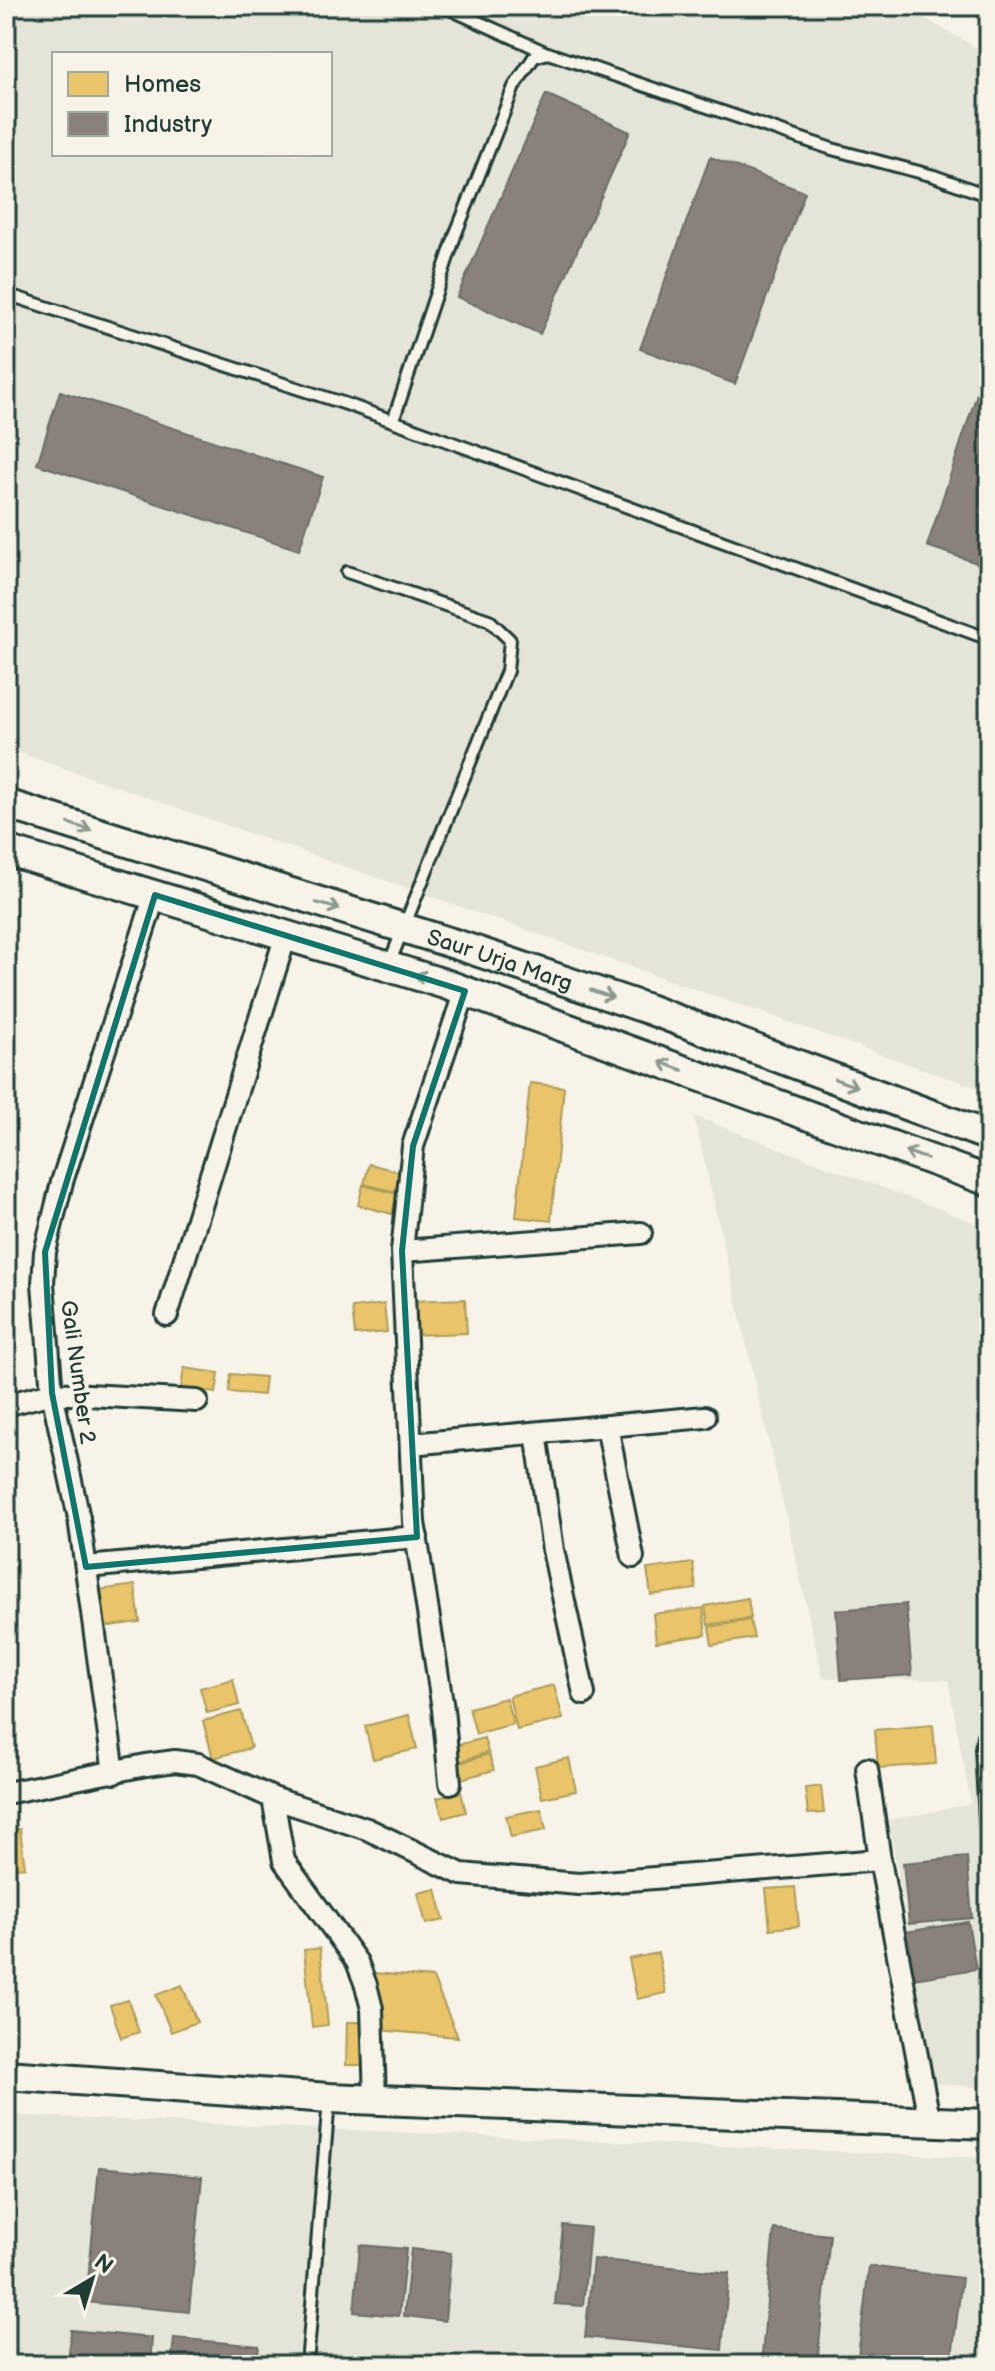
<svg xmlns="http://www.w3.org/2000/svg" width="995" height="2371" font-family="'Balsamiq Sans',sans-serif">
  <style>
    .built { fill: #e5e4d9; fill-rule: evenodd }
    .homes { fill: #e9c46a; stroke: #ac9c5a; stroke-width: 2 }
    .industry { fill: #8a817c; stroke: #6a6d66; stroke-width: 2 }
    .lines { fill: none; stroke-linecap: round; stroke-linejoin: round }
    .lane-casing { stroke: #1f3d34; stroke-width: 16 }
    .street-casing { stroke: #1f3d34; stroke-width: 26 }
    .secondary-casing { stroke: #1f3d34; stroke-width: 34 }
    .lane { stroke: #f7f3e8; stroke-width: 10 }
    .street { stroke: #f7f3e8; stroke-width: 20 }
    .secondary { stroke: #f7f3e8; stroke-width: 28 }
    .oneway { stroke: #8b988e }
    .marked { fill: none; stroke: #0f766e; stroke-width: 6; stroke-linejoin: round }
    .labels { text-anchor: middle; stroke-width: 8; stroke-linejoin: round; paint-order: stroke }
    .street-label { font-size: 22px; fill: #1f3d34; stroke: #f7f3e8 }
  </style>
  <rect width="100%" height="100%" fill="#f7f3e8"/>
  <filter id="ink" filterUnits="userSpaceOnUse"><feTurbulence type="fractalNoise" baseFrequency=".0125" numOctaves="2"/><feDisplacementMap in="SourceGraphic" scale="16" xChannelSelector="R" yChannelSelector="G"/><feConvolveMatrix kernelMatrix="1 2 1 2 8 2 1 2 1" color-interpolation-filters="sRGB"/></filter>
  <g filter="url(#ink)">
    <g class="built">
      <path d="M6 6H902L989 54V1092L6 748ZM54 54H330V154H54Z"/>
      <path d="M694 1116 989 1228V2089L934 2083 889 1820 971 1804 948 1680 823 1678Z"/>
      <path d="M6 2115 989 2158V2365H6Z"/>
    </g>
    <g class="homes">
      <path d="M530 1083 564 1087 551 1221 516 1217Z"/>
      <path d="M369 1164 401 1172 396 1192 364 1184Z"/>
      <path d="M363 1185 397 1194 392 1214 358 1205Z"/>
      <path d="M465 1299 467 1333 411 1335 410 1301Z"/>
      <path d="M384 1304 387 1332 355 1335 352 1308Z"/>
      <path d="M184 1368 219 1373 216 1393 181 1388Z"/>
      <path d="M231 1374 265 1377 263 1395 229 1392Z"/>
      <path d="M693 1563 696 1589 651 1595 647 1569Z"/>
      <path d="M135 1585 140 1622 103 1627 98 1590Z"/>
      <path d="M748 1598 751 1618 708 1625 705 1606Z"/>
      <path d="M703 1608 706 1635 656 1642 653 1614Z"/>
      <path d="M750 1620 754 1638 712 1645 709 1627Z"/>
      <path d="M233 1679 239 1705 207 1713 200 1688Z"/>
      <path d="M554 1685 563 1719 517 1730 509 1696Z"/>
      <path d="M506 1698 513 1724 476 1734 469 1708Z"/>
      <path d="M241 1711 251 1748 213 1758 203 1721Z"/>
      <path d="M409 1715 417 1749 373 1759 365 1726Z"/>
      <path d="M933 1725 936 1764 878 1768 875 1730Z"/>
      <path d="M484 1738 488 1752 459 1762 454 1746Z"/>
      <path d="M489 1754 494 1770 461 1779 457 1764Z"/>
      <path d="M569 1758 576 1791 542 1798 535 1766Z"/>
      <path d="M821 1786 824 1813 808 1814 805 1788Z"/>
      <path d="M461 1792 466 1812 443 1818 437 1798Z"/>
      <path d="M541 1809 546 1830 511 1837 506 1816Z"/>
      <path d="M20 1829 25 1867 6 1869V1831Z"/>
      <path d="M795 1887 799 1926 770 1929 766 1889Z"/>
      <path d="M436 1889 444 1920 426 1924 418 1893Z"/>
      <path d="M320 1948 328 2025 312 2027 304 1950Z"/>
      <path d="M658 1953 666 1993 637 1999 629 1959Z"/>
      <path d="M374 1973 433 1978 458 2037 378 2030Z"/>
      <path d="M182 1985 197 2022 171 2032 156 1995Z"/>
      <path d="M128 2000 139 2032 121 2038 110 2005Z"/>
      <path d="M347 2022H371V2065H346Z"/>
    </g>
    <g class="industry">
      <path d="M546 94 630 132 540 334 457 297Z"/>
      <path d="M710 157 805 192 735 384 640 349Z"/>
      <path d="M989 357V567L927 546Z"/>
      <path d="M60 391 323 477 299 550 37 464Z"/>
      <path d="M906 1604 912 1675 841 1680 836 1610Z"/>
      <path d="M967 1857 972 1918 909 1924 903 1863Z"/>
      <path d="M968 1922 976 1969 907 1980 899 1933Z"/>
      <path d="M99 2167 202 2177 189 2312 86 2302Z"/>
      <path d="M563 2225 590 2228 583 2306 555 2304Z"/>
      <path d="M774 2229 830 2235 817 2365H761Z"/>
      <path d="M360 2245 406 2249 399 2316 354 2312Z"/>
      <path d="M411 2249 451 2253 445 2321 404 2316Z"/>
      <path d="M593 2259 729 2273 722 2350 585 2337Z"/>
      <path d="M869 2266 962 2278 951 2365H857Z"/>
      <path d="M71 2330 152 2338 150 2365H68Z"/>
      <path d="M174 2338 259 2346 257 2365H171Z"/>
    </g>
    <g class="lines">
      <g class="lane-casing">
        <g id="lane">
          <path d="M443 6 547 53"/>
          <path d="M6 294 349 405 989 639"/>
          <path d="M393 421 456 233 514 87 534 57 548 53 832 149 934 176 989 196"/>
          <path d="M347 572 489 620 510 640 507 671 389 964"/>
          <path d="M989 1729 983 1736 981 1749 989 1890"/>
          <path d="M307 2365 329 2100"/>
        </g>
      </g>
      <g class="street-casing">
        <g id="street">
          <path d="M402 1251 641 1233"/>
          <path d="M167 1315 286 935"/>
          <path d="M6 1405 52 1393 197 1401"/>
          <path d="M607 1426 633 1557"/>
          <path d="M536 1433 553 1550 584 1694"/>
          <path d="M411 1444 705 1417"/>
          <path d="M86 1567 417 1537"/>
          <path d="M867 1769 880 1860 929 2119"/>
          <path d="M114 1773 79 1518 52 1393 43 1284 45 1252 62 1182 155 895"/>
          <path d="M450 1783 443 1709 414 1522 402 1251 413 1146 465 991"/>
          <path d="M6 1793 146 1765 175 1761 198 1764 273 1798 367 1829 461 1874 579 1884 880 1860"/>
          <path d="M273 1798 284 1861 357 1962 366 1985 372 2009 375 2100"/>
        </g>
      </g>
      <g class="secondary-casing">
        <g id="secondary">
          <path id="s1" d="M6 804 458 945 648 1009 989 1136"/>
          <path d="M6 850 445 984 989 1181"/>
          <path d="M6 2075 329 2098 989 2124"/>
        </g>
      </g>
      <use href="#lane" class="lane"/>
      <use href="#street" class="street"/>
      <use href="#secondary" class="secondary"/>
    </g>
    <defs><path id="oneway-shaft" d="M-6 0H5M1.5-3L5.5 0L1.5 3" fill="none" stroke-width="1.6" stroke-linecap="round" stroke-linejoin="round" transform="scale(2)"/></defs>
    <g class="oneway">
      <use href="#oneway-shaft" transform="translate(80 827) rotate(18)"/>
      <use href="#oneway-shaft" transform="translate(328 906) rotate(16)"/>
      <use href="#oneway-shaft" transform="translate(426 978) rotate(-163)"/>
      <use href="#oneway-shaft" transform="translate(602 994) rotate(19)"/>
      <use href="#oneway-shaft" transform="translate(671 1066) rotate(-160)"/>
      <use href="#oneway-shaft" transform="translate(846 1083) rotate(20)"/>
      <use href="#oneway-shaft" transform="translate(916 1155) rotate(-160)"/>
    </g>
  </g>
  <path class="marked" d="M155 895 465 991 413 1146 402 1251 417 1537 86 1567 52 1393 45 1252Z"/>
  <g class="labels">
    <g class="street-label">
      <text dy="8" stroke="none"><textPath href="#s1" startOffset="518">Saur Urja Marg</textPath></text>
      <text transform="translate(79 1372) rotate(82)" y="8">Gali Number 2</text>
    </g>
  </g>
  <rect width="995" height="2371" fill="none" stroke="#f7f3e8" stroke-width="32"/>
  <rect x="16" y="16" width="963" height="2339" fill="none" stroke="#1f3d34" stroke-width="3" filter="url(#ink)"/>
  <rect x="52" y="52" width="280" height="104" fill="#f7f3e8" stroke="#a1aaa0" stroke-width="2"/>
  <rect x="68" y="72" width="40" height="24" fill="#e9c46a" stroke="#a1aaa0" stroke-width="2"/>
  <text x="124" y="92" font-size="24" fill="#1f3d34">Homes</text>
  <rect x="68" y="112" width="40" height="24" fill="#8a817c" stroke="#a1aaa0" stroke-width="2"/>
  <text x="124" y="132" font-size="24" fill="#1f3d34">Industry</text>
  <g transform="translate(92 2279) rotate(38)" stroke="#f7f3e8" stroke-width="6" paint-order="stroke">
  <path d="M0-6L14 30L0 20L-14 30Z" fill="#1f3d34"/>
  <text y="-12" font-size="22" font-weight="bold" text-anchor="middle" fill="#1f3d34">N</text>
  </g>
</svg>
